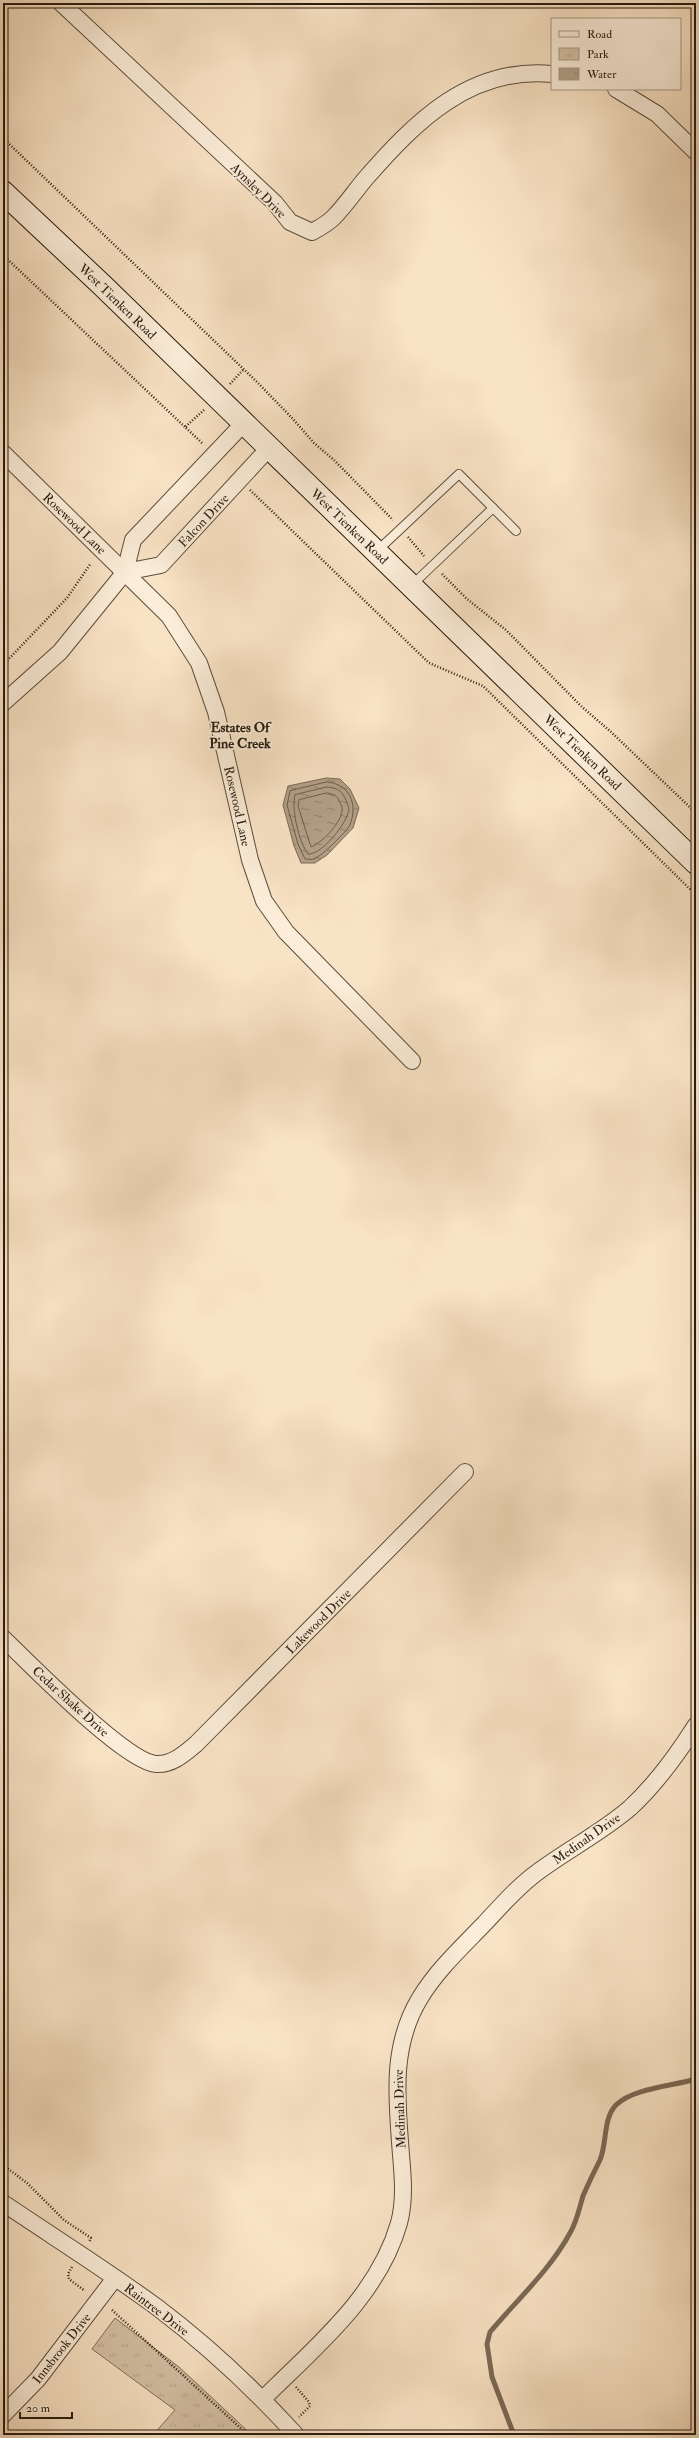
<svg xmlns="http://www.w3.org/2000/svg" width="699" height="2438" font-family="'IM FELL Double Pica',serif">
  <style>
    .park { fill: url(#park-tufts); stroke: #7e6e5a }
    .water { fill: url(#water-ripples); stroke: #7b6a57 }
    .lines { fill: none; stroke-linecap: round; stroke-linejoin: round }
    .shore { stroke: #6d5d4b; stroke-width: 1 }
    .stream { stroke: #7b6a57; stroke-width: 5 }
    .lane-casing { stroke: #5c4d3c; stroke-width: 10 }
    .street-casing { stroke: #5c4d3c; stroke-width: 18 }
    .secondary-casing { stroke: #281b0f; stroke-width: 24 }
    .path { stroke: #281b0f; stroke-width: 2.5; stroke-dasharray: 1 2; stroke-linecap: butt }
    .lane { stroke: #fbedd9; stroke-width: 8 }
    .street { stroke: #fbedd9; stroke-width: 16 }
    .secondary { stroke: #fbedd9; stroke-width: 22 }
    .labels { text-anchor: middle; stroke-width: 3.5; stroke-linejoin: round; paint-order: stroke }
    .street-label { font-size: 13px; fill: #281b0f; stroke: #fbedd9 }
    .neighbourhood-label { font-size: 14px; font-weight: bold; fill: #281b0f; stroke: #fbedd9 }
  </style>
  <defs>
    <pattern id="park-tufts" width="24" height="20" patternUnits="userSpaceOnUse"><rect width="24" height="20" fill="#d5c1a6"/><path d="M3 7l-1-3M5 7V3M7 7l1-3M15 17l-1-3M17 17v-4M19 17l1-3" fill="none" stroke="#b7a58e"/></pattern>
    <pattern id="water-ripples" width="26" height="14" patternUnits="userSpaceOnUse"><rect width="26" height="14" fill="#b29f87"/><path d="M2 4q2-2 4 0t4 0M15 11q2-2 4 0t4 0" fill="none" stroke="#91816d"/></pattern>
  </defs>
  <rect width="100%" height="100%" fill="#f9e3c5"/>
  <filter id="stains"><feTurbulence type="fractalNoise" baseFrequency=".005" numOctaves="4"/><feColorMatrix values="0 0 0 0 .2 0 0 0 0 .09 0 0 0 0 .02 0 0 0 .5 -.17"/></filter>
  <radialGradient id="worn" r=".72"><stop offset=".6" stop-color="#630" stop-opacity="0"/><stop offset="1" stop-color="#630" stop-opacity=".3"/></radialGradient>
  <path class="park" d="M115 2318 179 2367 252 2435H153L175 2410 92 2349Z"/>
  <path class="water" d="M326 778 340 779 350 789 359 808 353 828 327 855 315 863H301L294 846 283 805 288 786Z"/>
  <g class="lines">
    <g class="shore">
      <path d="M327 782C350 784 358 804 350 825 346 832 322 856 314 859 312 860 308 859 305 859L298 844 287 805 290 791Z"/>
      <path d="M327 787C335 788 341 789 345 798 346 801 349 806 349 809 348 822 322 855 308 854 299 842 291 809 295 795Z"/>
      <path d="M327 793C333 794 337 795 339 801 340 803 343 807 342 810 342 822 322 843 311 847L298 806 299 800Z"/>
    </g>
    <path class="stream" d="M514 2435 492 2377 487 2344 490 2332C517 2300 550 2270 570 2233 577 2221 579 2209 583 2196 588 2184 594 2172 600 2160 607 2144 603 2118 616 2105 633 2088 673 2086 696 2079"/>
    <g class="lane-casing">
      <g id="lane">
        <path d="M377 551 459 474 516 531"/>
        <path d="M412 585 493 508"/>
      </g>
    </g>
    <g class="street-casing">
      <g id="street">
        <path d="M61 3 275 203 290 222 312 232C319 228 327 224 333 218 345 206 355 191 366 178 415 122 470 66 552 74"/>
        <path d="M616 89 657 114 696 152"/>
        <path d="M3 453 169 616 199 663 216 712 250 860 264 901 286 932 412 1061"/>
        <path d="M125 572 161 565 269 448"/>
        <path d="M3 703 60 652 125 572 133 540 244 423"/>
        <path d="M3 1638C28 1662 125 1762 156 1764 172 1765 184 1754 196 1744L465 1472"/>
        <path d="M3 2203C55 2238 108 2271 158 2308 208 2346 254 2389 296 2435"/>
        <path d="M263 2399C315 2347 378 2297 399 2223 405 2201 403 2177 401 2155 397 2101 390 2047 420 1998 437 1970 461 1948 484 1924 501 1906 518 1886 539 1871 569 1849 602 1832 630 1808 656 1784 677 1755 696 1725"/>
        <path d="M3 2415 38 2379 115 2278"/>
      </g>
    </g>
    <g class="secondary-casing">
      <path id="secondary" d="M3 192 102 285 696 863"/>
    </g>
    <g class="path">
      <path d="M3 138 257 382 292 418 314 443 334 460 393 520"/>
      <path d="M3 255 185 427"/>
      <path d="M230 384 243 370"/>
      <path d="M202 443 185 427 204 410"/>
      <path d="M250 490 429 663 483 686 696 895"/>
      <path d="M408 537 424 556"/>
      <path d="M442 574 467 599 506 630 582 707 610 731 696 813"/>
      <path d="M3 665 67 598 91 563"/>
      <path d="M3 2165 27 2183 64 2220 91 2238 89 2242"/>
      <path d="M72 2267 68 2274 69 2279 85 2291"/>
      <path d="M112 2310 248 2435"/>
      <path d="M296 2387 309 2402 310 2406 299 2417"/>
    </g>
    <use href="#lane" class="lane"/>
    <use href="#street" class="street"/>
    <use href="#secondary" class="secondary"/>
  </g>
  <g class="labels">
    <g class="street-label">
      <text transform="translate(259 190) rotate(45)" y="5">Aynsley Drive</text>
      <text transform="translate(118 301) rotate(44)" y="5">West Tienken Road</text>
      <text transform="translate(203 520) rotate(-47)" y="5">Falcon Drive</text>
      <text transform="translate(75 523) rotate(44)" y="5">Rosewood Lane</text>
      <text transform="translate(350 526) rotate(44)" y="5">West Tienken Road</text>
      <text transform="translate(583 752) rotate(44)" y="5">West Tienken Road</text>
      <text transform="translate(238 806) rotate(77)" y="5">Rosewood Lane</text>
      <text transform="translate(318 1621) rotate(-45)" y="5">Lakewood Drive</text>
      <text transform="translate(71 1701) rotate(42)" y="5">Cedar Shake Drive</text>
      <text transform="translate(586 1838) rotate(-35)" y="5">Medinah Drive</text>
      <text transform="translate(399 2109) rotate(-92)" y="5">Medinah Drive</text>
      <text transform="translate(157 2309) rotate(37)" y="5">Raintree Drive</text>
      <text transform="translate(61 2348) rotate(-52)" y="5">Innsbrook Drive</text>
    </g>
    <g class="neighbourhood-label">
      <text x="240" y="732">Estates Of<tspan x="240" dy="16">Pine Creek</tspan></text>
    </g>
  </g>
  <rect width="699" height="2438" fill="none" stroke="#f9e3c5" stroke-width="16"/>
  <rect x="4" y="4" width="691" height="2430" fill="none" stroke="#281b0f" stroke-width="2"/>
  <rect x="8" y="8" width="683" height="2422" fill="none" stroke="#281b0f"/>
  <rect x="551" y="18" width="130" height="72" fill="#fbedd9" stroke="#a79988"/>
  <rect x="559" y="31" width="20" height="6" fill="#fbedd9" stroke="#a79988"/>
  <text x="587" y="38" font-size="12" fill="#281b0f">Road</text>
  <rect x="559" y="48" width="20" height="12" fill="url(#park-tufts)" stroke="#a79988"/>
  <text x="587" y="58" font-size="12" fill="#281b0f">Park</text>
  <rect x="559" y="68" width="20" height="12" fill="url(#water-ripples)" stroke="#a79988"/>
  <text x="587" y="78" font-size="12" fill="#281b0f">Water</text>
  <path d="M20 2412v6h52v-6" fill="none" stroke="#281b0f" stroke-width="2"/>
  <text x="26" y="2412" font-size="12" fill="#281b0f" stroke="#fbedd9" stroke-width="3" paint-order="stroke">20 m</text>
  <rect width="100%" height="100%" filter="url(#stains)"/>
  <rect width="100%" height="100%" fill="url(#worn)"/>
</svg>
